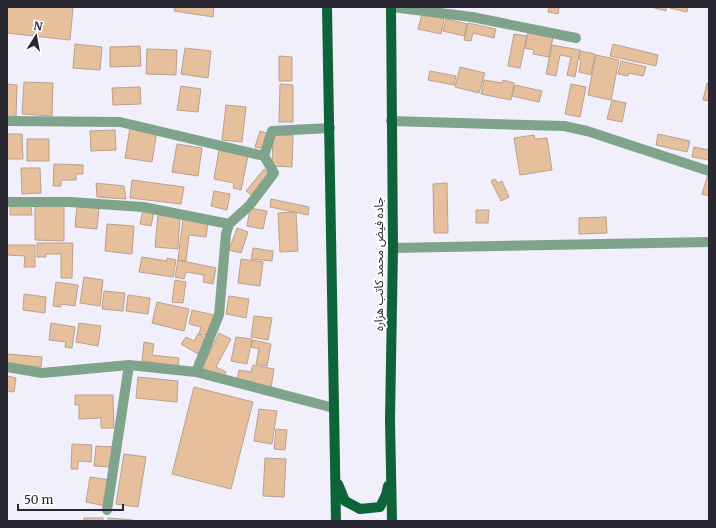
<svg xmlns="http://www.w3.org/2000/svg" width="716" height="528" font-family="Merriweather,'Noto Sans Arabic',serif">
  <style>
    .building { fill: #e6bf9d; stroke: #bba18b }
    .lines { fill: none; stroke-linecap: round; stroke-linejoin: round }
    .minor { stroke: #7fa48b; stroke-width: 10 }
    .tertiary { stroke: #7fa48b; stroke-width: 10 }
    .primary { stroke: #0e6438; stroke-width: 10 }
    .labels { text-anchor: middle; stroke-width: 4; stroke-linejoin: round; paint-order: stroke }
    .street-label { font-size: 12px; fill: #292732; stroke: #fff }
  </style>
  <rect width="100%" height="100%" fill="#f1effb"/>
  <g class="building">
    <path d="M7 7H73L70 40 7 33Z"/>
    <path d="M175 7H214L213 17 174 11Z"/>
    <path d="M549 7H559L558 14 548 12Z"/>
    <path d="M651 7H666V11Z"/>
    <path d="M670 7H688L687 12 670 8Z"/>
    <path d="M422 14 444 19 441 34 418 29Z"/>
    <path d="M446 19 467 24 464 36 443 31Z"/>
    <path d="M468 23 496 29 494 38 473 33 471 41 464 40Z"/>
    <path d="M528 32 553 37 549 57 533 54 534 50 525 48Z"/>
    <path d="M514 34 527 36 520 68 508 66Z"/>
    <path d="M75 44 102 47 100 70 73 68Z"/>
    <path d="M613 44 658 55 656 66 610 56Z"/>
    <path d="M552 45 580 50 575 77 567 75 571 57 560 55 556 76 546 74Z"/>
    <path d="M140 46 141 66 110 67V47Z"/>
    <path d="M185 48 211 51 208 78 181 74Z"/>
    <path d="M147 49 177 50 176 75 146 74Z"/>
    <path d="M580 51 595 54 591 75 579 72 581 60 579 59Z"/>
    <path d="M596 55 619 60 611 100 588 95Z"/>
    <path d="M279 56 292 57V81H279Z"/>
    <path d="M621 61 646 67 643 76 629 73 628 76 618 74Z"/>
    <path d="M460 67 485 73 479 93 455 87Z"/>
    <path d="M430 71 456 76 454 85 428 80Z"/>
    <path d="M484 80 502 83 503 80 514 83 511 100 481 94Z"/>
    <path d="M24 82 53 83 52 116 22 114Z"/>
    <path d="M707 83H709V101L703 100Z"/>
    <path d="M7 84 17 85 16 119 7 118Z"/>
    <path d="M280 84 293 85V122H279Z"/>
    <path d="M571 84 586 87 580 117 565 114Z"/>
    <path d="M515 85 542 91 539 102 512 96Z"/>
    <path d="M181 86 201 89 198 112 177 110Z"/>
    <path d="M140 87 141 104 113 105 112 88Z"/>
    <path d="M612 100 626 103 622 122 607 119Z"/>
    <path d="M226 105 246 107 242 142 222 140Z"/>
    <path d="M130 128 157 131 152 162 125 158Z"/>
    <path d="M115 130 116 150 91 151 90 131Z"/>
    <path d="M260 131 269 134 265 149 255 147Z"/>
    <path d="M7 134H22L23 159H7Z"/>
    <path d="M658 134 690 141 687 152 656 145Z"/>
    <path d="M273 135H293L292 167 272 166Z"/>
    <path d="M534 135 535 139 547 138 552 170 520 175 514 138Z"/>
    <rect x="27" y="139" width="22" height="22"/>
    <path d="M177 144 202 148 198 176 172 172Z"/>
    <path d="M694 147 709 150V160L692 157Z"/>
    <path d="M219 150 248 156 241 190 233 188 234 183 214 179Z"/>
    <path d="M54 164 83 165V174H76V180H61V186H53Z"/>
    <path d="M21 168H40L41 193 22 194Z"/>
    <path d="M264 169 271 175 254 197 246 191Z"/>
    <path d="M708 174H709V196L702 194Z"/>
    <path d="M495 179 498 183 502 181 509 197 501 201 491 181Z"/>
    <path d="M132 180 184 187 181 204 130 198Z"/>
    <path d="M96 183 124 186 126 199 97 197Z"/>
    <path d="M447 183 448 233H434L433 184Z"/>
    <path d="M214 191 230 194 227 210 211 206Z"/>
    <path d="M271 199 309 207 308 215 270 207Z"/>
    <path d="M35 204H64V241L35 240Z"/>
    <path d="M77 205 99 208 97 229 75 227Z"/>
    <path d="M10 206H31L32 215H10Z"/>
    <path d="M250 208 267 211 263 229 247 226Z"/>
    <path d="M143 209 154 211 151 226 140 224Z"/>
    <path d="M476 210H489L488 223H476Z"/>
    <path d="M296 212 298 251 280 252 278 213Z"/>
    <path d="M158 214 180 215 178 249 155 247Z"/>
    <path d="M606 217 607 233 579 234V218Z"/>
    <path d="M183 219 208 222 206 237 189 235 186 261 178 260Z"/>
    <path d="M107 224 134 226 132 254 105 251Z"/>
    <path d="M237 228 248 232 241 253 229 250Z"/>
    <path d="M37 243H73L72 278H61V254H46V257H37Z"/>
    <path d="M7 245H35V267H24L25 256 7 255Z"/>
    <path d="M253 248 273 251 272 261 251 259Z"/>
    <path d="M142 257 167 261V258L176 260 173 277 139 272Z"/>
    <path d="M241 259 263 262 260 286 238 283Z"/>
    <path d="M178 260 216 268 213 284 203 282 204 275 186 272 184 279 175 277Z"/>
    <path d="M84 277 103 280 100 306 80 303Z"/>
    <path d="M175 280 186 282 183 303 172 302Z"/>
    <path d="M56 282 78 285 75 306 61 304V307L53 306Z"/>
    <path d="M104 291 125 293 123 311 102 309Z"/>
    <path d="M24 294 46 297 45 313 23 310Z"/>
    <path d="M128 295 150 298 148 314 126 311Z"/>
    <path d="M229 296 249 299 246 318 226 314Z"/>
    <path d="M157 302 189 309 184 331 152 323Z"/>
    <path d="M192 310 214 315 210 336 199 334 201 327 189 324Z"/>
    <path d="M254 316 272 318 268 340 251 337Z"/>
    <path d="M51 323 75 327 72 348 65 347 66 342 49 340Z"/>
    <path d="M79 323 101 326 98 346 76 342Z"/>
    <path d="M219 333 231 339 216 367 226 372 223 378 202 368Z"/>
    <path d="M198 334 207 339 198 354 181 344 186 337 194 341Z"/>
    <path d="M236 337 252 339 247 364 231 361Z"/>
    <path d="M253 340 271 344 267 366 256 364 259 349 251 347Z"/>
    <path d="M144 342 154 344 152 355 179 358 178 366 142 361Z"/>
    <path d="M7 354 42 357 41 367 7 364Z"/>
    <path d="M253 365 274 369 271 388 237 382 239 370 251 372Z"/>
    <path d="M7 376 16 378 14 392 7 391Z"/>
    <path d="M138 377 178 381 177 402 136 398Z"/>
    <path d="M194 387 253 402 231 489 172 474Z"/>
    <path d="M75 395H113L114 428H101V418L79 419V405H75Z"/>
    <path d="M259 409 277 411 272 444 254 441Z"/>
    <path d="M276 429 287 430 285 450 274 449Z"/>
    <path d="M72 444 92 445 91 462 78 461V469H71Z"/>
    <path d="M96 446 113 447 111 467 94 466Z"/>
    <path d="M124 454 146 457 138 507 116 504Z"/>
    <path d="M265 458 286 459 284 497 263 496Z"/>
    <path d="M90 477 110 480 106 506 86 502Z"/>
    <rect x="84" y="518" width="19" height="3"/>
    <path d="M108 518 132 520V521H108Z"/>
  </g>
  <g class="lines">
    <g class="minor">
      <path d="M392 7 472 17 576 38"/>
      <path d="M7 121 120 122 264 156"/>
      <path d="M391 121 564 126 587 131 709 171"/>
      <path d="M7 202H70L143 207 229 224"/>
      <path d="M7 367 42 373 129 365 196 372 334 408"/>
      <path d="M196 372 219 315 226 234 229 224 249 206 274 173 264 156 272 131 330 128"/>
      <path d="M107 510 129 365"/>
    </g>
    <path class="tertiary" d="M393 248 709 242"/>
    <g class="primary">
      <path d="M327 7 336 521"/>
      <path d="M391 7 393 248 390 420 392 521"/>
      <path d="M338 484 345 501 360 509 380 507 386 495 388 486"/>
    </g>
  </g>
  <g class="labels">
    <g class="street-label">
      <text transform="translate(379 264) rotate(-90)" y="4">جاده فیض محمد کاتب هزاره</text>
    </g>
  </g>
  <rect width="716" height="528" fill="none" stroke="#292732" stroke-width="16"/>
  <g transform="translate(36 36) rotate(11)" stroke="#ffffff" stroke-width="3" paint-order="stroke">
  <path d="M0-3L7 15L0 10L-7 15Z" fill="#292732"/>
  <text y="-6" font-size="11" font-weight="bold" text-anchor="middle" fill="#292732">N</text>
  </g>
  <path d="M18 504v6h105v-6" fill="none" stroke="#292732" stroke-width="2"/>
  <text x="24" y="504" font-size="12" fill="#292732" stroke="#ffffff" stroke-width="3" paint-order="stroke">50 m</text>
</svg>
